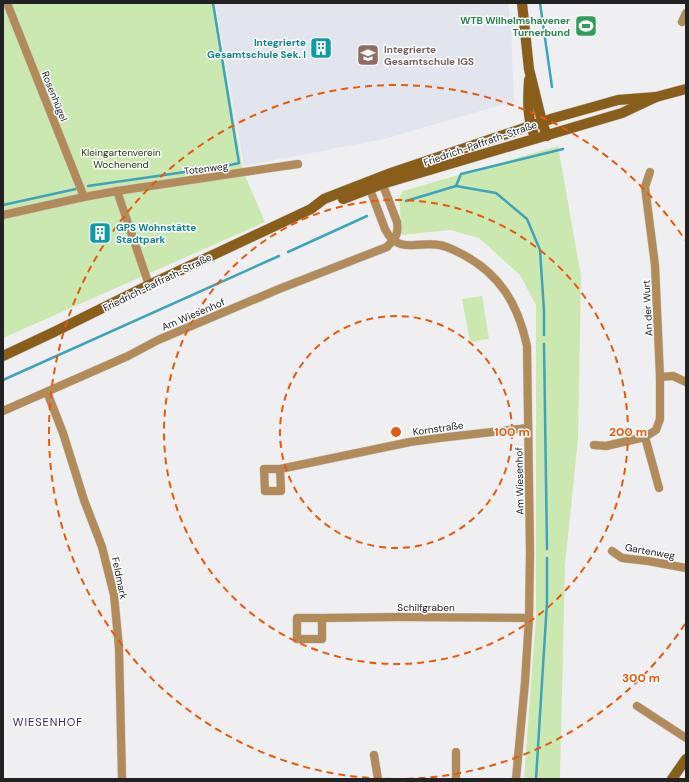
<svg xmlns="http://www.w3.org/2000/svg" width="689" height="782" font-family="'DM Sans',sans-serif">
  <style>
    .built { fill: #e2e5ee }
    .green { fill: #cbe8b1 }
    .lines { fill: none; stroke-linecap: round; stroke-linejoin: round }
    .stream { stroke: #3fa3b9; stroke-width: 2.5 }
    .street-casing { stroke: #cacacc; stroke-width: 9 }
    .secondary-casing { stroke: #cacacc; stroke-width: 11 }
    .street { stroke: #b28b5a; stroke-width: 8 }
    .secondary { stroke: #895d1a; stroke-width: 10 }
    .ring { fill: none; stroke: #e8590c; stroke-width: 2; stroke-dasharray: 7 5 }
    .labels { text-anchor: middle; stroke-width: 3; stroke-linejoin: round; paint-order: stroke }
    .leisure-label { font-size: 10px; font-weight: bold; fill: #27864d; stroke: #fcfdff; text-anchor: end }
    .culture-label { font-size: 10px; font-weight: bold; fill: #0d838f; stroke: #fcfdff; text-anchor: end }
    .education-label { font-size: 10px; font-weight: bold; fill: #785e54; stroke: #fcfdff; text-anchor: start }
    .street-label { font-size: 10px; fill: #222223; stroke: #fcfdff }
    .park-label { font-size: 10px; fill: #243d00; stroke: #fcfdff }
    .neighbourhood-label { font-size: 11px; letter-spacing: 1px; fill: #3a1f58; stroke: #fcfdff }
    .centre { fill: #e8590c; stroke: #fcfdff; stroke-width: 2 }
    .ring-label { font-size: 12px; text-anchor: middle; font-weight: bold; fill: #e8590c; stroke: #fcfdff; stroke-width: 3; stroke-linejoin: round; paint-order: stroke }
  </style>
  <rect width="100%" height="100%" fill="#efeff1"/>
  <path class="built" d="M215 3H508L511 25 514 101 384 139 244 166Z"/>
  <g class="green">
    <path d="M3 3H214L243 171 265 222 3 338Z"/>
    <path d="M558 146 581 276 578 439 565 565 560 779H524L536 616V305L520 275 479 238 450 230 402 235 399 198 403 191Z"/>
    <path d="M482 296 489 339 470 342 462 299Z"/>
  </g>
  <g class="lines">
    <g class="stream">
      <path d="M540 3 552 87"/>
      <path d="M199 172 239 163 213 3"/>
      <path d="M88 186 192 171"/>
      <path d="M456 186 461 174 563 149"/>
      <path d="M406 201 456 186 496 193 527 219 540 250 544 311V335"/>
      <path d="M3 205 76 189"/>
      <path d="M288 252 367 216"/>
      <path d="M544 344 547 549"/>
      <path d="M3 380 279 256"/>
      <path d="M536 779 547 602V558"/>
    </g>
    <g class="street-casing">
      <g id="street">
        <path d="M7 3 84 197"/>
        <path d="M682 22 686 13"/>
        <path d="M368 184 385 229C398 255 417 241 439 245 447 246 454 250 462 254 500 274 518 304 527 346L530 552 529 618 525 682 516 779"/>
        <path d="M117 191 149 285"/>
        <path d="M3 215 84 197 117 191 298 164"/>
        <path d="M660 377 673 376 686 382"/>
        <path d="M47 392 63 433 84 500 102 547 114 595 119 648 122 779"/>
        <path d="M3 411 128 356 158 340 279 289 387 247C395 238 399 235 397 222L381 180"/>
        <path d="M645 437 659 488"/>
        <path d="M594 445 606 446 645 437 656 430 660 419V377L655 265 645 187 650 172"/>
        <path d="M280 469 281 491H265L264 469H280L410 442 439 438 528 428"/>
        <path d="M612 551 622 558 648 561 686 568"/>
        <path d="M322 618H297V639H322V618L398 617 529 618"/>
        <path d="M637 706 686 738"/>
        <path d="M456 752V779"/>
        <path d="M374 755 378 779"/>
      </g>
    </g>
    <g class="secondary-casing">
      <g id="secondary">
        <path d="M522 3 529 69 542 122 547 136"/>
        <path d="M529 80C528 98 527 115 533 132"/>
        <path d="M343 199 382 184 622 113 656 97 686 89"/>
        <path d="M3 356 54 332 149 285 311 209 324 199 391 173 554 118 618 100 656 97"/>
        <path d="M672 779 686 759"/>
      </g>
    </g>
    <use href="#street" class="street"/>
    <use href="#secondary" class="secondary"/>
  </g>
  <g class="ring">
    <circle cx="396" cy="432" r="116"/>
    <circle cx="396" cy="432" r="232"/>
    <path d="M685 624A347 347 0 0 1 399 779M393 779A347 347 0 1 1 685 240"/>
  </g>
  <defs>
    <g id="stadium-square" transform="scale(1.15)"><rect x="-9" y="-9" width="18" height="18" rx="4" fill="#2e9e5b" stroke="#fcfdff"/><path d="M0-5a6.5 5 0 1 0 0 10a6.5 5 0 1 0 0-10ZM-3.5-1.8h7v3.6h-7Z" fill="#fff"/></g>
    <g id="building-square" transform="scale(1.15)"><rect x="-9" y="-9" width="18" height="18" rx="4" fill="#0f9aa8" stroke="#fcfdff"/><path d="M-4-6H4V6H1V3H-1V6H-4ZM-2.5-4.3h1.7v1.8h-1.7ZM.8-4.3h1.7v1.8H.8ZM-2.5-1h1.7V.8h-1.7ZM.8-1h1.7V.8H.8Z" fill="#fff"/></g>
    <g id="school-square" transform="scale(1.15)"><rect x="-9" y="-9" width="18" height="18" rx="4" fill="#8d6e63" stroke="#fcfdff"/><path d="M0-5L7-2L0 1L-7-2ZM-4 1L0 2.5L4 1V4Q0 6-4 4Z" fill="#fff"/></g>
  </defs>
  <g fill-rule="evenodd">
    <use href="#stadium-square" x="586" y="26"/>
    <use href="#building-square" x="321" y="48"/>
    <use href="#school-square" x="368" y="55"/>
    <use href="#building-square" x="100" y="233"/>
  </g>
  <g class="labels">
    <g class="leisure-label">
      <text x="570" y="24">WTB Wilhelmshavener<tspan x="570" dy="12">Turnerbund</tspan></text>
    </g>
    <g class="culture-label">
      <text x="306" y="46">Integrierte<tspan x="306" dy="12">Gesamtschule Sek. I</tspan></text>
      <text x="116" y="231" text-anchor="start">GPS Wohnstätte<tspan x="116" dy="12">Stadtpark</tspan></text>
    </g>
    <g class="education-label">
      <text x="384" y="53">Integrierte<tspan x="384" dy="12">Gesamtschule IGS</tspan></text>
    </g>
    <g class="street-label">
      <text transform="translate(55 96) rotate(68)" y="4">Rosenhügel</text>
      <text transform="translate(480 143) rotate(-19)" y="4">Friedrich-Paffrath-Straße</text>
      <text transform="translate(206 168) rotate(-7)" y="4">Totenweg</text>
      <text transform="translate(157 282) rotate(-26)" y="4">Friedrich-Paffrath-Straße</text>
      <text transform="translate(647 308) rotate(-93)" y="4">An der Wurt</text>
      <text transform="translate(193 314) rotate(-23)" y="4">Am Wiesenhof</text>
      <text transform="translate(438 428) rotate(-8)" y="4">Kornstraße</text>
      <text transform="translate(519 481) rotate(-91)" y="4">Am Wiesenhof</text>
      <text transform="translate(650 551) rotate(10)" y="4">Gartenweg</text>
      <text transform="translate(120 578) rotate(78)" y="4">Feldmark</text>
      <text x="426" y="611">Schilfgraben</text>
    </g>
    <g class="park-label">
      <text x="121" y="156">Kleingartenverein<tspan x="121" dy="12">Wochenend</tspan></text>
    </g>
    <g class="neighbourhood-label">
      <text x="48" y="726">WIESENHOF</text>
    </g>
  </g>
  <circle cx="396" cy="432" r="6" class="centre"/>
  <g class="ring-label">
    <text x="512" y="436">100 m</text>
    <text x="628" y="436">200 m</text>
    <text x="641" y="682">300 m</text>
  </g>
  <rect width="689" height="782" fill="none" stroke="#222223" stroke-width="8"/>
</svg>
